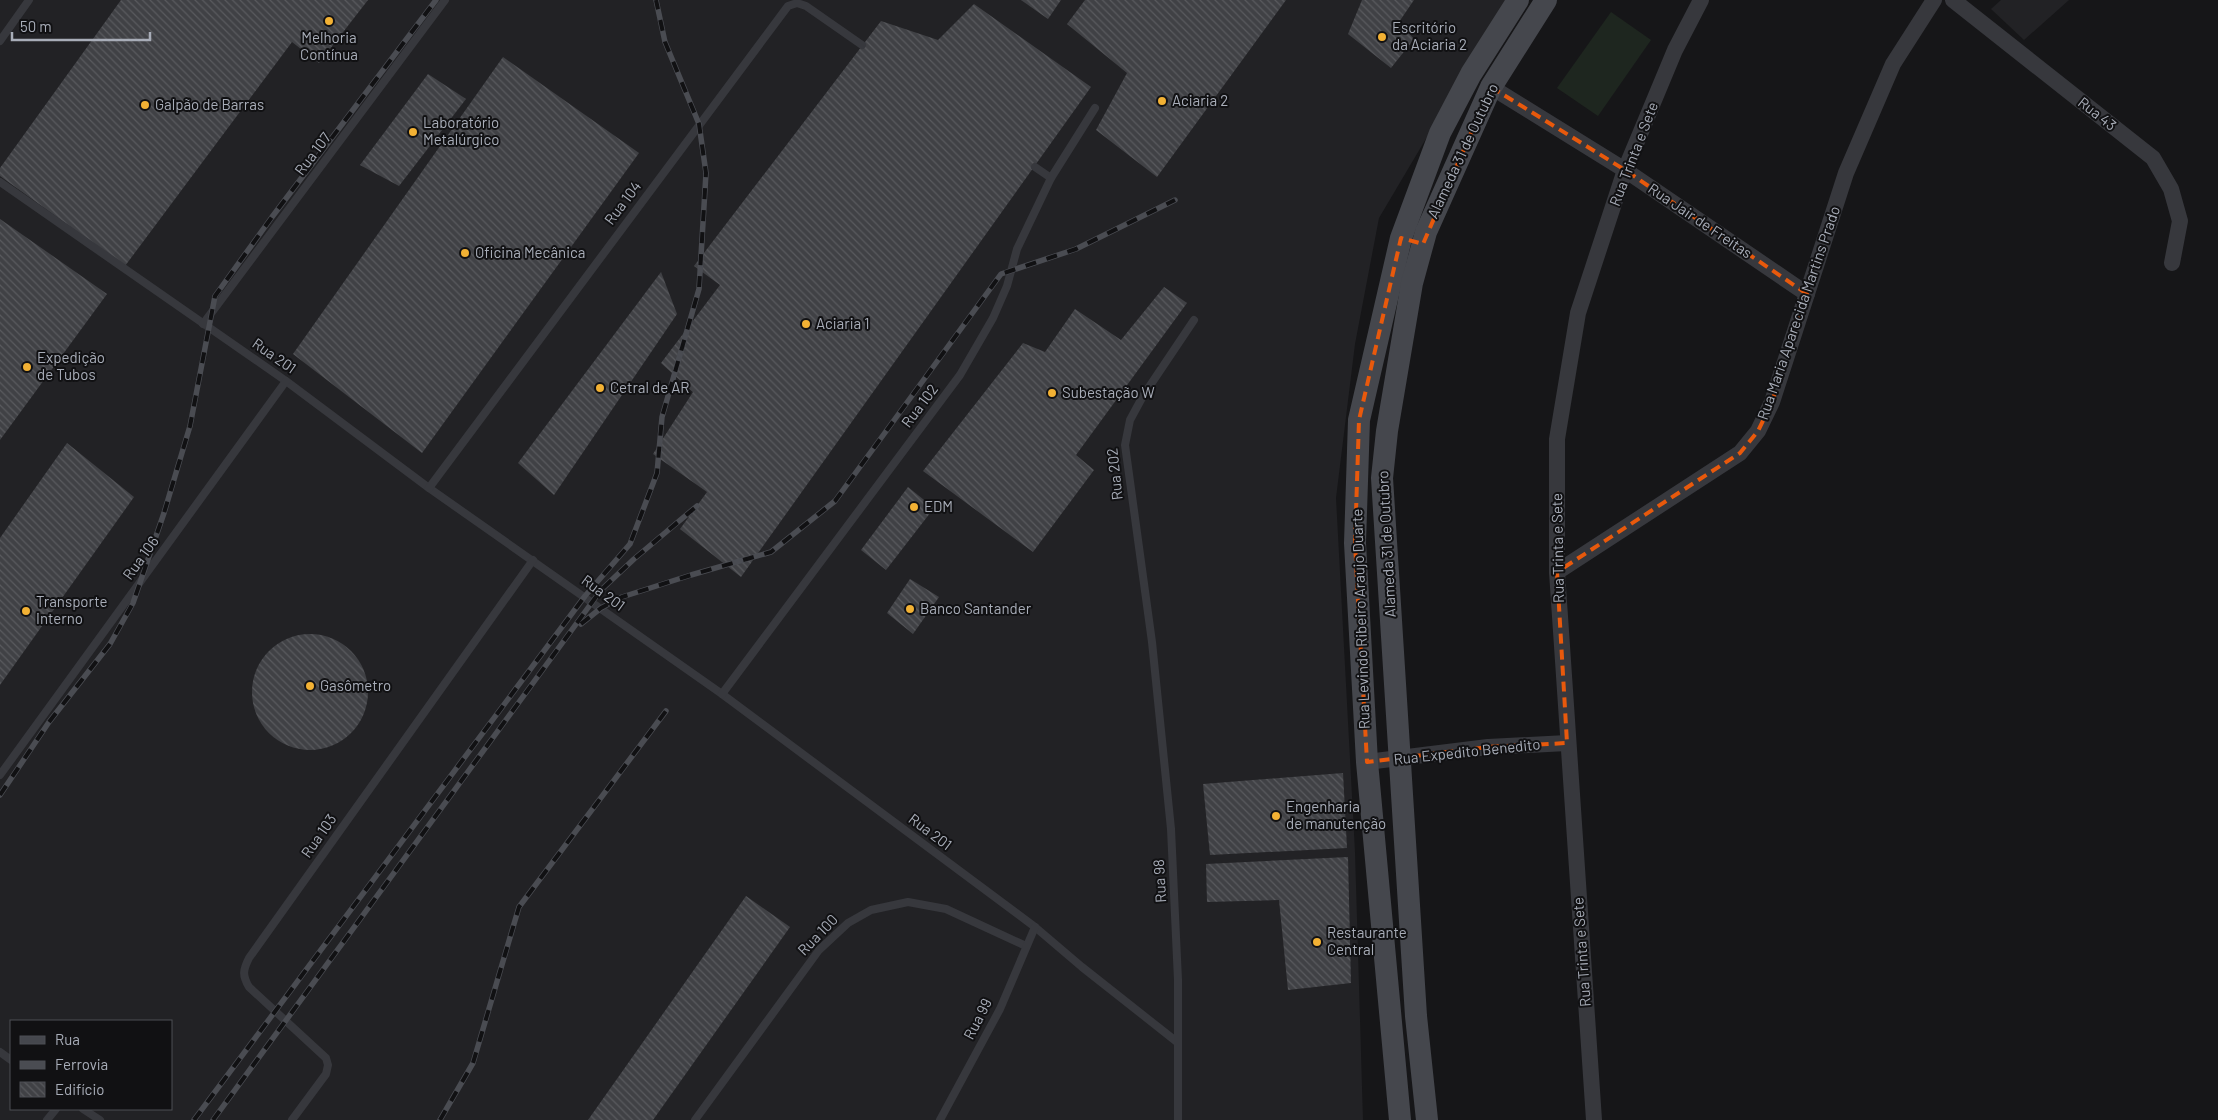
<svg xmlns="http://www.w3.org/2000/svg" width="2218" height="1120" font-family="Barlow,sans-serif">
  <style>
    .built { fill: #222225; fill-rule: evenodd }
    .pitch { fill: #1e261f }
    .building { fill: url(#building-back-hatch) }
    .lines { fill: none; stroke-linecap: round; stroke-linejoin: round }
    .service { stroke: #37383d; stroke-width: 8 }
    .minor { stroke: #37383d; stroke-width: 16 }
    .secondary { stroke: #45474d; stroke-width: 22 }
    .rail-casing { stroke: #4a4c52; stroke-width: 5.5 }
    .rail { stroke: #111113; stroke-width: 4; stroke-dasharray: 11; stroke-linecap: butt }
    .marked { fill: none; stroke: #e8590c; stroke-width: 4; stroke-dasharray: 10 6; stroke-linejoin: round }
    .poi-dot { fill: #f2b134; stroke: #111113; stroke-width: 2 }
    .labels { text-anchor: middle; stroke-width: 4; stroke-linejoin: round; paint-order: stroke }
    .poi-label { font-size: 15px; fill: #a8adb8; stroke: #111113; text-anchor: start }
    .street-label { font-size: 15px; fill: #a8adb8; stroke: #111113 }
  </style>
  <defs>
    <pattern id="building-back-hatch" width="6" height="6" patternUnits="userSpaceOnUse" patternTransform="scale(1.25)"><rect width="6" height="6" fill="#404145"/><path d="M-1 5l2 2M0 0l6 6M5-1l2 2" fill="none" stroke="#595a5e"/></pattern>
  </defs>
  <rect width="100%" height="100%" fill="#161618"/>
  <g class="built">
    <path d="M0 0H1508L1379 218 1355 344 1336 498 1355 852 1363 1120H0ZM11 1021H171V1109H11Z"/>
    <path d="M2001 0H2069L2024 40 1991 9Z"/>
  </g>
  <path class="pitch" d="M1611 12 1651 40 1598 116 1557 88Z"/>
  <g class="building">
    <path d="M121 0H368L319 63 292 42 125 266 0 176V168Z"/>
    <path d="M1021 0H1061L1048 19Z"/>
    <path d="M1085 0H1286L1157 177 1096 130 1127 73 1067 24Z"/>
    <path d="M1362 0H1414L1399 22 1414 39 1391 68 1348 34Z"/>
    <path d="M974 4 1091 87 741 577 680 529 707 492 653 454 693 392 661 363 720 285 694 266 881 21 938 40Z"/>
    <path d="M503 57 639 153 422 453 293 354Z"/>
    <path d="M428 74 466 99 399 186 360 165Z"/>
    <path d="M0 219 107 294 0 440Z"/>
    <path d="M661 272 677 314 554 495 518 463Z"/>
    <path d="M1164 287 1187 303 1076 455 1094 470 1033 552 923 471 1023 343 1045 352 1075 309 1121 340Z"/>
    <path d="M67 443 134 497 0 685V538Z"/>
    <path d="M908 487 934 508 886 570 861 550Z"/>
    <path d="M910 579 939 597 913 634 887 613Z"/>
    <circle cx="310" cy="692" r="58"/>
    <path d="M1343 773 1347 848 1210 855 1203 784Z"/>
    <path d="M1348 857 1351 983 1288 990 1279 900 1207 902 1206 864Z"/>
    <path d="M746 896 790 927 653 1120H588Z"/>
  </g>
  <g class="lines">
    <g class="service">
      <path d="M0 41 29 0"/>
      <path d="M1035 167 1051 178"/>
      <path d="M0 182 286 381 429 488 722 694 1035 927 1082 967 1177 1042"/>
      <path d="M203 324 445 0"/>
      <path d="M429 488 788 6 797 3 806 6 862 45"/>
      <path d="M722 694 960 375 993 318 1007 286 1017 249 1051 178 1095 108"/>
      <path d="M0 775 286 381"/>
      <path d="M0 1052 11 1060"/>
      <path d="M83 1109 100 1120"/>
      <path d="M47 1120 56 1109"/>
      <path d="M292 1120 326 1074 328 1065 326 1058 249 987C242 975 243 970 249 958L533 560"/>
      <path d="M695 1120 819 950 848 923 871 910 908 902 946 909 1026 946"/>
      <path d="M940 1120 1000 1009 1035 927"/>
      <path d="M1178 1120V980L1171 829 1152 642 1125 445 1130 420 1143 396 1194 320"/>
    </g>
    <g class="minor">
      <path d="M1953 0 2153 158 2171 189 2180 221 2172 263"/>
      <path d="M1491 87 1625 170 1807 294"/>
      <path d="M1557 572 1740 453 1758 431 1772 402 1846 173 1893 64 1934 0"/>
      <path d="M1367 762 1488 747 1567 743"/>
      <path d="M1594 1120 1557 572V439L1578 313 1625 170 1675 50 1701 0"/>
    </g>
    <g class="secondary">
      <path d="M1400 1120 1367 762 1355 543 1359 420 1401 238 1440 133 1471 74 1518 0"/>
      <path d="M1427 1120 1416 1016 1382 478 1387 431 1412 283 1426 232 1491 87 1546 0"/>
    </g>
    <g class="rail-casing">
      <g id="rail">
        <path d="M581 624 601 608 622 597 691 575 771 552 835 501 1001 274 1076 249 1175 200"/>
        <path d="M0 795 49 722 110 644 133 603 164 513 190 426 215 296 272 217 436 0"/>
        <path d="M194 1120 585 596 630 544 657 473 662 417 699 289 706 173 699 124 665 42 656 0"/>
        <path d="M213 1120 601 590 634 559 697 506"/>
        <path d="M440 1120 473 1063 519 907 666 711"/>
      </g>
    </g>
    <use href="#rail" class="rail"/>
  </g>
  <path class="marked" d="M1491 87 1625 170 1807 294 1772 402 1758 431 1740 453 1557 572 1567 743 1488 747 1367 762 1355 543 1359 420 1401 238 1423 244Z"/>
  <g class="poi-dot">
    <circle cx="329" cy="21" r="5"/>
    <circle cx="1382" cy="37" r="5"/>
    <circle cx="1162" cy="101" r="5"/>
    <circle cx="145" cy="105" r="5"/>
    <circle cx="413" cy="132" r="5"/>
    <circle cx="465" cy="253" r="5"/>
    <circle cx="806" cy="324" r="5"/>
    <circle cx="27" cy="367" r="5"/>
    <circle cx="600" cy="388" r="5"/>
    <circle cx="1052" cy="393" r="5"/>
    <circle cx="914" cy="507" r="5"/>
    <circle cx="910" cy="609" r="5"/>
    <circle cx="26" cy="611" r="5"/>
    <circle cx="310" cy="686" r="5"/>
    <circle cx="1276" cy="816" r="5"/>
    <circle cx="1317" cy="942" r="5"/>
  </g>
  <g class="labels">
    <g class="poi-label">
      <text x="1392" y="33">Escritório<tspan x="1392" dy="17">da Aciaria 2</tspan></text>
      <text x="329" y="43" text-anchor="middle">Melhoria<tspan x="329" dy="17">Contínua</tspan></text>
      <text x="1172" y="106">Aciaria 2</text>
      <text x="155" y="110">Galpão de Barras</text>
      <text x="423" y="128">Laboratório<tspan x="423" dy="17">Metalúrgico</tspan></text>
      <text x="475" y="258">Oficina Mecânica</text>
      <text x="816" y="329">Aciaria 1</text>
      <text x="37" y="363">Expedição<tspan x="37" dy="17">de Tubos</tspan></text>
      <text x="610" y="393">Cetral de AR</text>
      <text x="1062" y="398">Subestação W</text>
      <text x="924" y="512">EDM</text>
      <text x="36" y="607">Transporte<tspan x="36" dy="17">Interno</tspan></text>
      <text x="920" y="614">Banco Santander</text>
      <text x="320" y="691">Gasômetro</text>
      <text x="1286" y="812">Engenharia<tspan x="1286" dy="17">de manutenção</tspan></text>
      <text x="1327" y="938">Restaurante<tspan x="1327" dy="17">Central</tspan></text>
    </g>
    <g class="street-label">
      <text transform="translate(2097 114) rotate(38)" y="5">Rua 43</text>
      <text transform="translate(1463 151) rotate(-65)" y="5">Alameda 31 de Outubro</text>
      <text transform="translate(313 154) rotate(-53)" y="5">Rua 107</text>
      <text transform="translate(1634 154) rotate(-69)" y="5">Rua Trinta e Sete</text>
      <text transform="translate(623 203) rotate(-53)" y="5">Rua 104</text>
      <text transform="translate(1700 221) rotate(34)" y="5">Rua Jair de Freitas</text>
      <text transform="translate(1799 313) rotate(-71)" y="5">Rua Maria Aparecida Martins Prado</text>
      <text transform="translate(274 356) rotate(35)" y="5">Rua 201</text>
      <text transform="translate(920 406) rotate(-53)" y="5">Rua 102</text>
      <text transform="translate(1115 474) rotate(-96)" y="5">Rua 202</text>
      <text transform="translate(1387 544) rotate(-93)" y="5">Alameda 31 de Outubro</text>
      <text transform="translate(1558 548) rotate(-91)" y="5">Rua Trinta e Sete</text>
      <text transform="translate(141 558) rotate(-54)" y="5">Rua 106</text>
      <text transform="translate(603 593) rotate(36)" y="5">Rua 201</text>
      <text transform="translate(1361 619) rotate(-92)" y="5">Rua Levindo Ribeiro Araujo Duarte</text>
      <text transform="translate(1467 752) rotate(-6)" y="5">Rua Expedito Benedito</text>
      <text transform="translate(930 832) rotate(37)" y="5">Rua 201</text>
      <text transform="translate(319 836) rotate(-55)" y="5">Rua 103</text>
      <text transform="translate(1160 881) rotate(-93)" y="5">Rua 98</text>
      <text transform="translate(818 935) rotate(-46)" y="5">Rua 100</text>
      <text transform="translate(1582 952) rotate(-94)" y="5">Rua Trinta e Sete</text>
      <text transform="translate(978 1019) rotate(-63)" y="5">Rua 99</text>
    </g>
  </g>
  <rect x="10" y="1020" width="162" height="90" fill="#111113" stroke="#4d4f55"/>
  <rect x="20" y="1036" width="25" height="8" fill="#45474d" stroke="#4d4f55"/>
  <text x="55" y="1045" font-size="15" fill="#a8adb8">Rua</text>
  <rect x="20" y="1061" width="25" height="8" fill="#4a4c52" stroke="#4d4f55"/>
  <text x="55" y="1070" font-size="15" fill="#a8adb8">Ferrovia</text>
  <rect x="20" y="1082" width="25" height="15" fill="url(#building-back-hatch)" stroke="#4d4f55"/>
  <text x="55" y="1095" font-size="15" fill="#a8adb8">Edifício</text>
  <path d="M12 32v8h138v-8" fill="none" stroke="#a8adb8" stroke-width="2.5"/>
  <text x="20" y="32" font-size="15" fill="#a8adb8" stroke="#111113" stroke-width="4" paint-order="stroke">50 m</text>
</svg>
